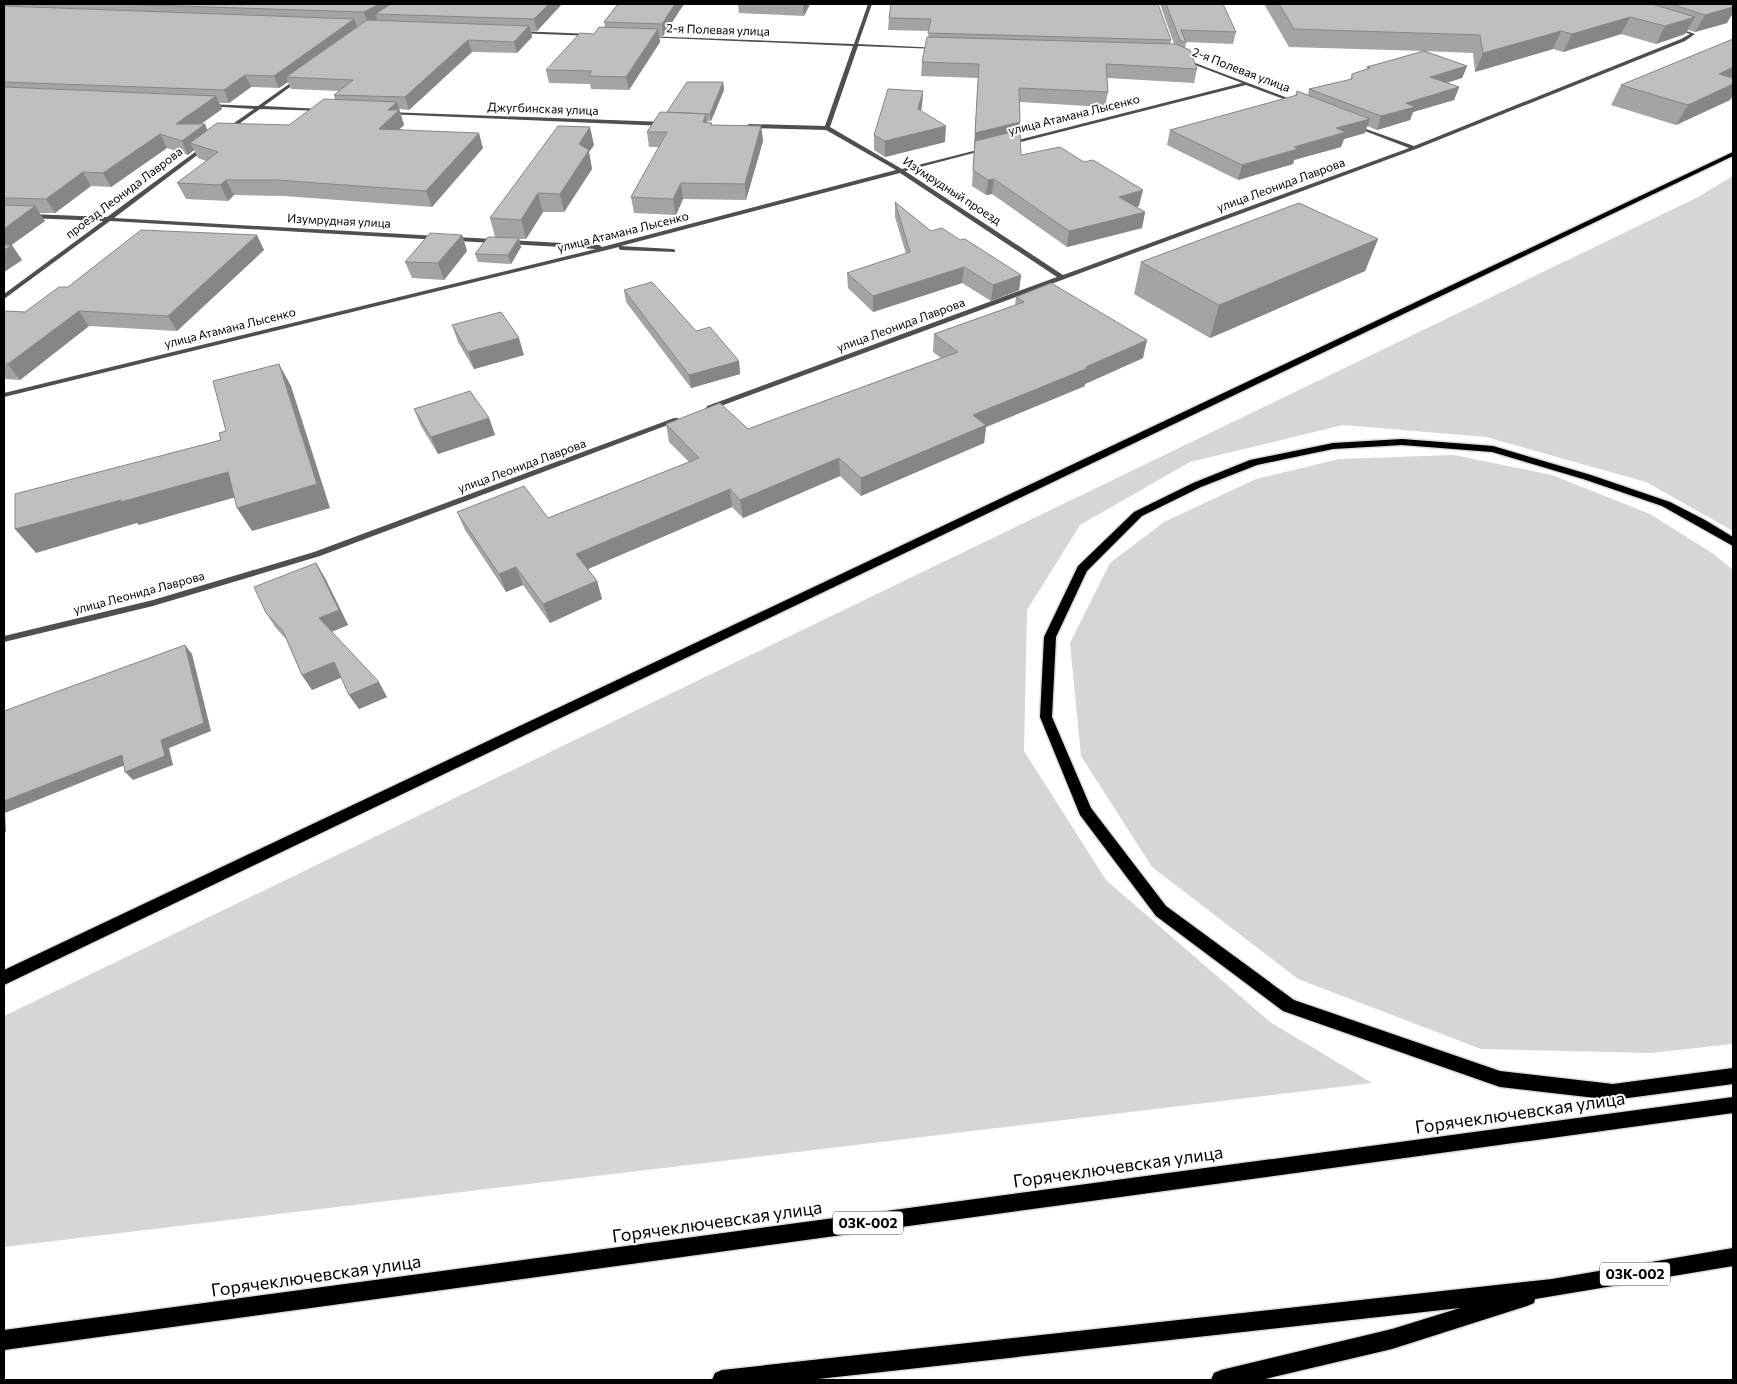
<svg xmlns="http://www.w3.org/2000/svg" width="1737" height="1384" font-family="Commissioner,sans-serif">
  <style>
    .green { fill: #d6d6d6 }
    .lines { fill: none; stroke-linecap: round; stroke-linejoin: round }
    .primary-casing { stroke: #dbdbdb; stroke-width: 3 }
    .street { fill: #4f4f4f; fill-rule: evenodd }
    .primary { fill: #000; fill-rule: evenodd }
    .wall { fill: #a4a4a4; fill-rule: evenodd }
    .shaded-wall { fill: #868686 }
    .building { fill: #bfbfbf; stroke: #868686 }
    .labels { text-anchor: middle; stroke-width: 4; stroke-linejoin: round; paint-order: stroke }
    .far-street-label { font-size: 12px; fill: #000; stroke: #fff }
    .shield { fill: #fff; stroke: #4c4c4c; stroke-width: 1 }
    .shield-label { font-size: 14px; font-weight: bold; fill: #000 }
    .near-street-label { font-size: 18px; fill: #000; stroke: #fff }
  </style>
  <rect width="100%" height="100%" fill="#fff"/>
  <g class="green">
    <path d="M1733 176V531L1646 482 1486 437 1343 425 1190 462 1080 525 1027 610 1024 751 1106 880 1270 1022 1372 1083 4 1247V1016L1698 197Z"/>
    <path d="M1454 455 1552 475 1650 514 1712 553 1733 570V1044L1650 1053 1481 1049 1298 979 1152 867 1081 756 1070 643 1110 563 1164 522 1256 479 1339 459Z"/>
  </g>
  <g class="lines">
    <g class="primary-casing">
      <g id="primary">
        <path d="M1733 152V156L4 985V970Z"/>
        <path d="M1402 439 1493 446 1591 475 1670 502 1705 520 1733 537V546L1662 506 1583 479 1492 452 1402 445 1333 449 1257 465 1201 487 1142 516 1087 571 1056 637 1052 717 1091 808 1166 906 1294 1000 1500 1071 1613 1084 1733 1068V1084L1613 1100 1500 1087 1283 1011 1156 916 1080 815 1040 717 1044 637 1078 566 1134 512 1193 483 1250 460 1333 443Z"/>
        <path d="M1733 1097V1113L4 1350V1330Z"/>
        <path d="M1733 1248V1266L1535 1299 1534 1303 1527 1306 1392 1349 1261 1380H1211L1214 1373 1221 1370 1392 1329 1460 1308 809 1380H712L715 1373 722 1370 1552 1279Z"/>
      </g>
    </g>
    <g class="street">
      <path d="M868 4H872L858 44 940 48 938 49 858 46 830 127 902 169 989 147V149L905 171 1063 275 1409 148 1352 126V124L1414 146 1681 39 1690 34 1675 29V27L1695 34 1685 41 1416 149 710 410 706 408 707 406 1057 277 900 173 621 246 673 249 675 250V252L621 250 619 249V247L4 397V393L596 249 110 221 4 299V294L103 221 4 217V213L107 217 206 144 209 146 208 147 114 218 599 245 602 247 896 170 826 130 749 128 746 126 749 124 825 126 853 46 643 37 645 36 854 44Z"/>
      <path d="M518 31 593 34 595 35 593 36 516 33Z"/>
      <path d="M1182 58 1301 103 1297 104 1246 85 1009 145 1006 143 1242 83 1182 60Z"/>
      <path d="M299 77 301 79 264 106 322 109 324 111 260 109 226 133 224 130 254 109 207 106 205 105 207 104 258 106Z"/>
      <path d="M387 112 665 122 668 124 665 126 385 114Z"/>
      <path d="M674 418H677L681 420 320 556 153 606 4 642V636L153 600 314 552Z"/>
    </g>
    <use href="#primary" class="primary"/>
  </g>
  <g class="wall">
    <path d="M4 4H562L537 31H531L532 37 517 53 472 52 409 110 399 109 404 125 399 129 483 148 432 207 284 196 234 195 228 201 186 199 177 183 206 161 198 158 194 150 188 155 167 148 111 187 91 186 55 213H39L45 221 11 245 22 260 4 272ZM288 82 291 89 339 91 334 95 335 100 289 125 207 130 205 124H200L222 109 219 103H229L251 87 279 88Z"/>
    <path d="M618 4H684L663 36H659L660 42 629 90 591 89 590 84 549 83 546 70 594 34 605 27 604 22Z"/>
    <path d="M738 4H810L804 16 739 13Z"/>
    <path d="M891 4 1171 40 1170 44H1174L1160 4H1223L1236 32 1233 44 1186 42 1185 48 1197 69 1194 83 1107 78 1108 92 1105 107 1020 102V122L1019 130 1021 155 1139 206 1136 207 1145 212 1142 228 1067 247 992 194 986 195 972 186 978 78 921 76 922 62 928 37 929 31 888 30 889 18Z"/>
    <path d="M1264 4H1733L1727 23 1695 32 1688 30 1685 34 1656 44 1621 34 1563 52 1553 49 1475 72 1473 53 1425 51 1467 66 1462 78 1447 83 1459 87 1454 100 1413 112 1410 120 1377 130 1367 126 1365 133 1344 139 1341 147 1294 160 1293 164 1238 180 1167 145 1170 130 1295 96 1297 91 1308 95 1309 89 1350 80 1352 74 1367 69V67L1424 51 1289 47Z"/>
    <path d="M1733 39V95L1730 100 1676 125 1611 105 1621 85Z"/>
    <path d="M723 82 724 90 711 121H707V123L712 125 761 126 763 141 746 200 683 199 676 215 634 213 631 197 659 147H649L647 132 667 113Z"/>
    <path d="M923 91 922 105 921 111 945 142 885 157 874 150V135Z"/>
    <path d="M594 145 589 152 592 169 564 212H543L526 239H519L521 247 511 264 478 262 475 254 495 237 490 218Z"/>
    <path d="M895 202 931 231 960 240 1021 275 1019 290 991 301 962 283 873 312 848 288 847 273 906 254 895 217Z"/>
    <path d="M462 235 467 251 444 280 412 278 405 262Z"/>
    <path d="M1378 239 1365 271 1210 338 1134 294 1141 262Z"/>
    <path d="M264 250 177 331 89 326 20 380 4 379V311L25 312 68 287Z"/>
    <path d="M624 290 696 331 739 361 740 374 691 388 626 302Z"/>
    <path d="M1016 297 1143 358 1085 384V386L986 427 984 443 861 496 840 476 743 518 732 507 588 569 597 581 602 599 550 623 523 585 506 592 465 530 457 512 548 518 689 462 669 442 666 424 748 429 941 358 933 352 934 334 1015 305Z"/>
    <path d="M452 325 524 355 474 369 458 342Z"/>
    <path d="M414 409 489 418 495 435 438 454 421 426Z"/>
    <path d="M316 563 325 578 348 625 332 632 387 697 359 709 349 695 341 677 312 690 302 675 286 639 276 628 266 613Z"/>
  </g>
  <g class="shaded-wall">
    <path d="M379 4H402L375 14 377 19 368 24 364 12Z"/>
    <path d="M549 4H562L537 31 534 19Z"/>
    <path d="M675 4H684L663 36 662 24Z"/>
    <path d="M803 4H810L804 16Z"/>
    <path d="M1733 7V13L1727 23 1695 32 1705 15Z"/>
    <path d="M1630 17 1621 34 1563 52 1572 34Z"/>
    <path d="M1695 17 1685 34 1656 44 1665 26Z"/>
    <path d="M354 19 359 31 286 77 288 82 279 88 274 76Z"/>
    <path d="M529 26 532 37 517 53 514 42Z"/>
    <path d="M658 29 660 42 629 90 626 77Z"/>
    <path d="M1561 31 1553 49 1475 72 1483 53Z"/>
    <path d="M468 40 472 52 409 110 405 97Z"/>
    <path d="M1467 66 1462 78 1425 89 1430 77Z"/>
    <path d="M1733 67V82L1719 74Z"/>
    <path d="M245 75 251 87 229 103 224 90Z"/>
    <path d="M723 82 724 90 711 121 710 114Z"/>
    <path d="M1733 84V95L1730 100 1676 125 1688 105Z"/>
    <path d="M1459 87 1454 100 1413 112 1410 120 1377 130 1381 116 1406 103Z"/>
    <path d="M923 91 922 105 918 124V109Z"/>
    <path d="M216 96 222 109 183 137 176 124Z"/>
    <path d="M397 102 404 125 384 144 379 129 388 110Z"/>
    <path d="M706 114 708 129 703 122Z"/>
    <path d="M1370 119 1365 133 1344 139 1341 147 1294 160 1293 164 1238 180 1242 165 1336 128Z"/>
    <path d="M1020 122 1018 137 974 148 975 133Z"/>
    <path d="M205 124 211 138 190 143 194 150 188 155 182 141Z"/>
    <path d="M761 126 763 141 746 200 745 184Z"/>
    <path d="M946 126 945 142 885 157V141Z"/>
    <path d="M590 127 594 145 589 152 592 169 564 212 560 194 579 144Z"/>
    <path d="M479 133 483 148 432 207 426 191Z"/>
    <path d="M160 134 167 148 111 187 103 173Z"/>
    <path d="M83 172 91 186 55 213 46 199Z"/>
    <path d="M994 179 992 194 986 195 988 180Z"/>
    <path d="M226 180 234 195 228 201 220 185Z"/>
    <path d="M681 183 683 199 676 215 673 199Z"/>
    <path d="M1143 190 1139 206 1116 212 1119 197Z"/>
    <path d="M538 193 543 212 526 239 521 220Z"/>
    <path d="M35 206 45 221 6 249 12 245 22 260 4 272V229Z"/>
    <path d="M1145 212 1142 228 1067 247 1069 231Z"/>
    <path d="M257 235 264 250 177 331 168 316Z"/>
    <path d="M462 235 467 251 444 280 438 263Z"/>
    <path d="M519 238 521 247 511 264 508 255Z"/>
    <path d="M1378 239 1365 271 1210 338 1219 305Z"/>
    <path d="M964 267 962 283 873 312V296Z"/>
    <path d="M1021 275 1019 290 991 301 993 285Z"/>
    <path d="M79 311 89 326 20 380 8 364Z"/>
    <path d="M519 338 524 355 474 369 468 352Z"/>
    <path d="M1147 340 1143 358 1085 384V386L986 427 984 443 861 496V478L973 415Z"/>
    <path d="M739 361 740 374 691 388 689 375Z"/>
    <path d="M279 364 291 386 330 508 252 531 237 508Z"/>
    <path d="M489 418 495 435 438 454 431 437Z"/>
    <path d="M839 458 840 476 743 518 740 500Z"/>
    <path d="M228 472 243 495 139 525 137 523 36 553 15 529 121 500Z"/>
    <path d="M730 489 732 507 581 572 576 554Z"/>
    <path d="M316 563 325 578 348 625 328 633 319 618Z"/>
    <path d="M516 567 523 585 506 592 499 574Z"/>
    <path d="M597 581 602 599 550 623 543 604Z"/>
    <path d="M185 645 192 654 211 731 169 748 173 765 133 780 125 772 161 740Z"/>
    <path d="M334 662 343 677 312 690 302 675Z"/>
    <path d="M379 682 387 697 359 709 349 695Z"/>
    <path d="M122 755 130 763 5 813 6 832 4 833V801Z"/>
  </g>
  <g class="building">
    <path d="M115 4H379L364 12Z"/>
    <path d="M391 4H549L534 19 375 14Z"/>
    <path d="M618 4H675L662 24 604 22Z"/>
    <path d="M891 4H1158L1171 40 928 33 931 19 889 18Z"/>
    <path d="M1166 4H1223L1236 32 1181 30 1186 43 1180 40Z"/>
    <path d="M1279 4H1652L1695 17 1665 26 1630 17 1572 34 1561 31 1483 53 1480 35 1294 29Z"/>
    <path d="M1671 4H1733V7L1705 15Z"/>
    <path d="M4 6 354 19 274 76 245 75 224 90 4 82Z"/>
    <path d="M367 20 529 26 514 42 468 40 405 97 334 95 353 80 286 77Z"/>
    <path d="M599 27 658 29 626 77 589 76 592 71 546 70 580 33 594 34Z"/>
    <path d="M927 37 1176 44 1190 50 1197 69 1106 64 1108 92 1019 88 1020 122 975 133 979 64 922 62Z"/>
    <path d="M1733 39V67L1719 74 1733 78V84L1688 105 1621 85Z"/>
    <path d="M1424 51 1467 66 1430 77 1459 87 1406 103 1415 107 1381 116 1309 89 1352 79V74L1370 68 1367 67Z"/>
    <path d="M687 82H723L710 114 667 112Z"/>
    <path d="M4 87 216 96 176 124H205L182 141 160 134 103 173 83 172 46 199 4 198Z"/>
    <path d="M888 89 923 91 918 109 946 126 885 141 874 135Z"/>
    <path d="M1297 91 1370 119 1336 128 1346 132 1294 147 1298 149 1242 165 1170 130 1297 95Z"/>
    <path d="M324 99 397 102 388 110H399L379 129 479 133 426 191 277 180H226L220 185 177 183 218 152 190 143 217 123 289 125Z"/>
    <path d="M660 112 706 114 703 122 712 123 711 125 761 126 745 184 681 183 673 199 631 197 667 132H647Z"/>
    <path d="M558 126 590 127 579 144 589 150 560 194 538 193 521 220 490 218Z"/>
    <path d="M1020 130 1021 155 1060 147 1084 162 1093 160 1143 190 1119 197 1145 212 1069 231 994 179 988 180 973 170 975 141Z"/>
    <path d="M895 202 931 231 942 228 960 240 965 239 1021 275 993 285 964 267 873 296 847 273 910 252Z"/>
    <path d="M1299 203 1378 239 1219 305 1141 262Z"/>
    <path d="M4 205 35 206 4 229Z"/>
    <path d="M141 230 257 235 168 316 79 311 8 364H4V311L25 312 59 287H68Z"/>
    <path d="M430 233 462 235 438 263 405 262Z"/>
    <path d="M488 237 519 238 508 255 475 254Z"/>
    <path d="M4 245H12L4 250Z"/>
    <path d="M652 282 696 331 710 327 739 361 689 375 624 290Z"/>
    <path d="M1051 283 1147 340 1086 367 1088 368 973 415 986 425 861 478 839 458 740 500 730 489 576 554 597 581 543 604 516 567 499 574 457 512 524 486 548 518 699 458 666 424 720 403 748 429 958 352 934 334 1024 302 1016 297Z"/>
    <path d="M501 312 519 338 468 352 452 325Z"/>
    <path d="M279 364 317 484 237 508 228 472 121 502V500L15 529V494L221 440 219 433 226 431 213 381Z"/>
    <path d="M470 391 489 418 431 437 414 409Z"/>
    <path d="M316 563 339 610 319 618 379 682 349 695 334 662 302 675 283 631 266 613 254 587Z"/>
    <path d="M185 645 204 723 161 740 165 756 125 772 122 755 4 801V711Z"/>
  </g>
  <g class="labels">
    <g class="far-street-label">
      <text transform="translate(718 30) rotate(2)" y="4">2-я Полевая улица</text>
      <text transform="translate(1241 70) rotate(21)" y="4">2-я Полевая улица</text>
      <text transform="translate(543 109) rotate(2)" y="4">Джугбинская улица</text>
      <text transform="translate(1074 115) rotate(-14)" y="4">улица Атамана Лысенко</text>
      <text transform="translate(1281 185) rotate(-20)" y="4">улица Леонида Лаврова</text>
      <text transform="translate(952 191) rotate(33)" y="4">Изумрудный проезд</text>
      <text transform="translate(124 193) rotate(-37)" y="4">проезд Леонида Лаврова</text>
      <text transform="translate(339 221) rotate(3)" y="4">Изумрудная улица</text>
      <text transform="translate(623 232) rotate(-14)" y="4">улица Атамана Лысенко</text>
      <text transform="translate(901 325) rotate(-20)" y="4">улица Леонида Лаврова</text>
      <text transform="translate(230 328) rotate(-14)" y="4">улица Атамана Лысенко</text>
      <text transform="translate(522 466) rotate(-20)" y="4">улица Леонида Лаврова</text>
      <text transform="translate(139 593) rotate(-15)" y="4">улица Леонида Лаврова</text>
    </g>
    <g class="shield">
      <rect x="833" y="1211.5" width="70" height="23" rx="4"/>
      <rect x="1600" y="1262.5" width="70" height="23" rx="4"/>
    </g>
    <g class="shield-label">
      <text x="868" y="1228">03К-002</text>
      <text x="1635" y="1279">03К-002</text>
    </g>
    <g class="near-street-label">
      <text transform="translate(1520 1113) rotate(-8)" y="6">Горячеключевская улица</text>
      <text transform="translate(1118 1167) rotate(-8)" y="6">Горячеключевская улица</text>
      <text transform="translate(717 1222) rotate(-8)" y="6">Горячеключевская улица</text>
      <text transform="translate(316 1276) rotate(-8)" y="6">Горячеключевская улица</text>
    </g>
  </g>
  <rect width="1737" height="1384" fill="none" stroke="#000000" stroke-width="10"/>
</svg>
